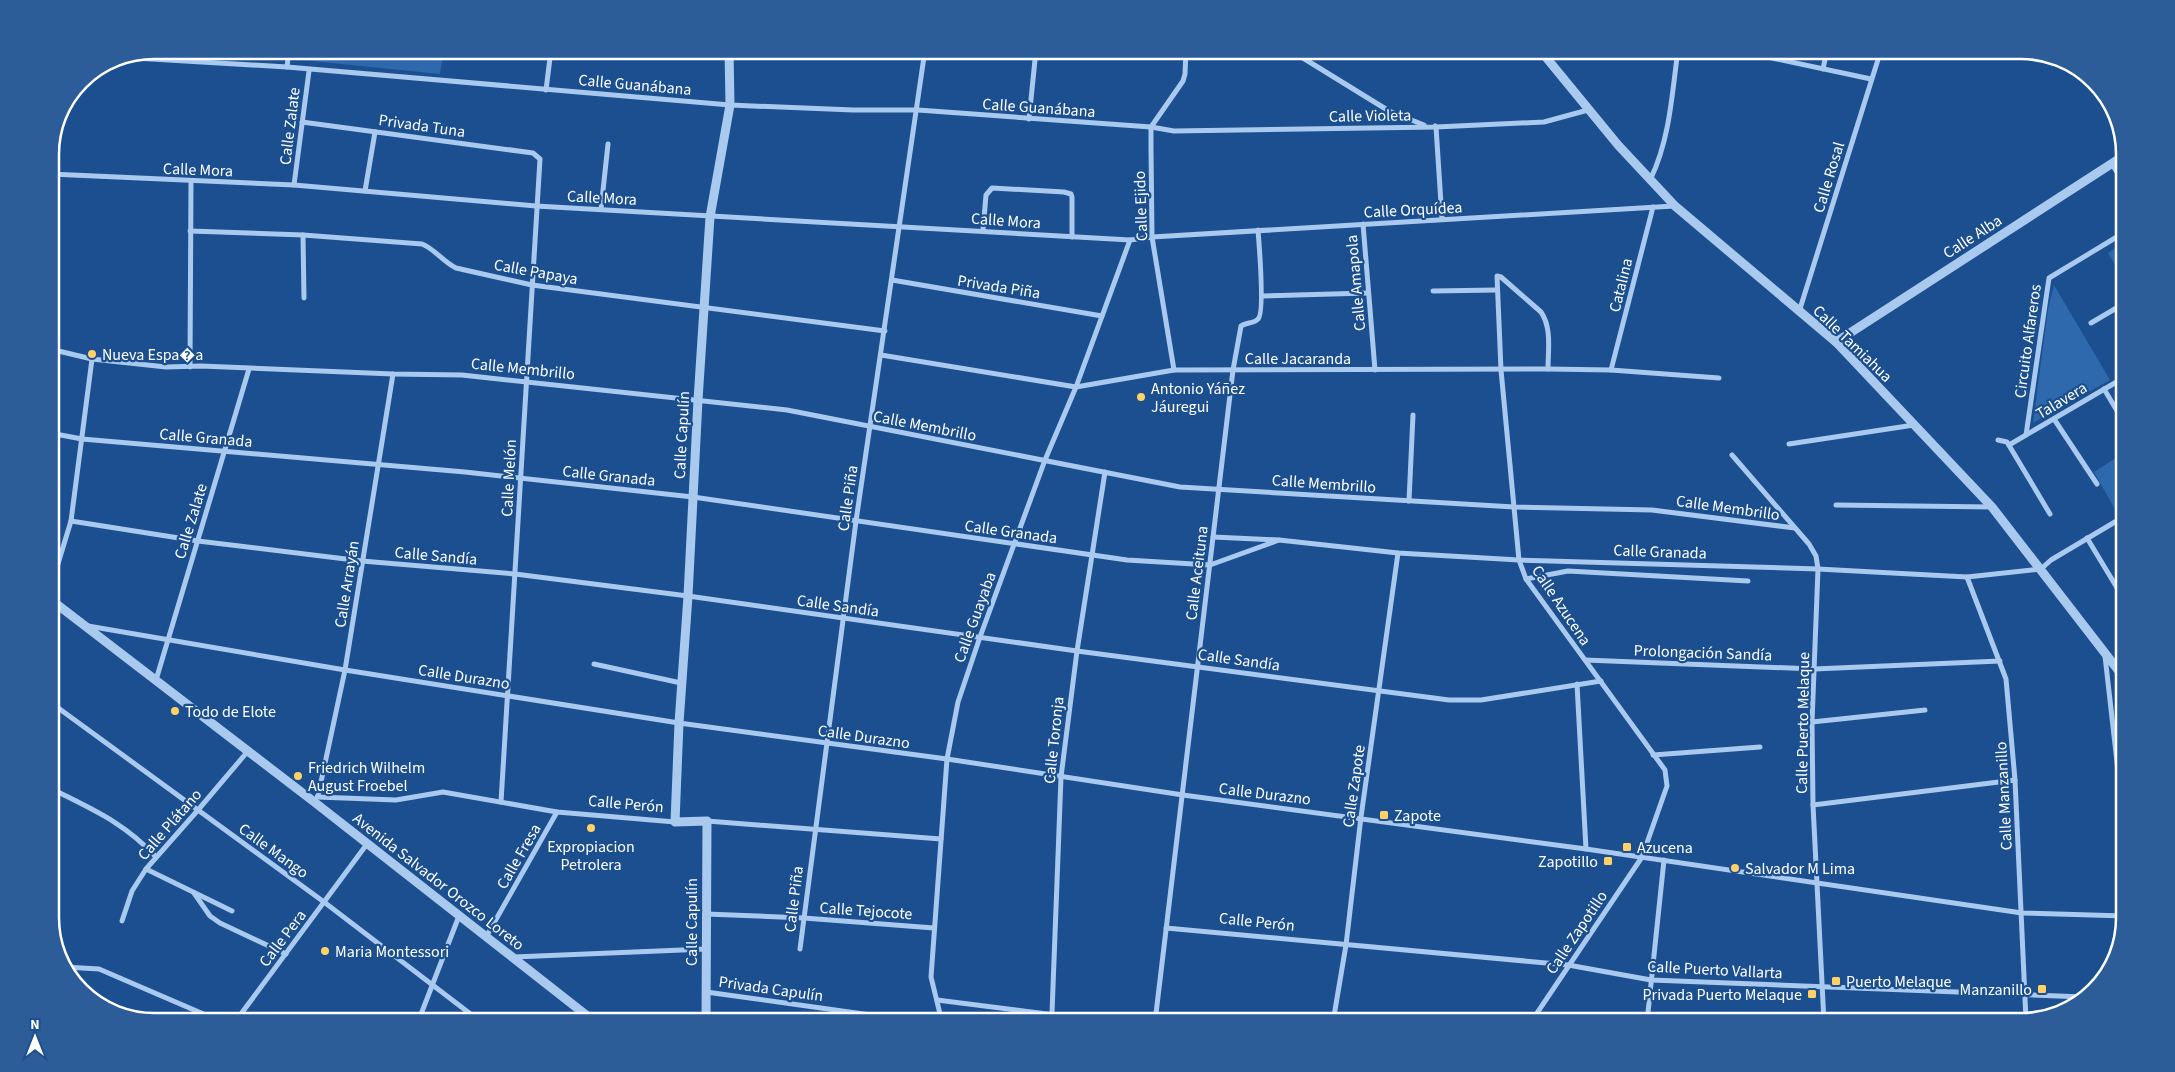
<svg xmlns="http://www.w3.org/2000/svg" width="2175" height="1072" font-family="'Source Sans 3',sans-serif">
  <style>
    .grass { fill: #2e69ad }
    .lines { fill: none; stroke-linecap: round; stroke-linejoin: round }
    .minor { stroke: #a9c9ee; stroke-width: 5 }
    .tertiary { stroke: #a9c9ee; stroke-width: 9 }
    .poi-dot { fill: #ffd166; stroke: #1b4f8f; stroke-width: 2 }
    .labels { text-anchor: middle; stroke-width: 4.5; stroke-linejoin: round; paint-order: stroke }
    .street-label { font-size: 16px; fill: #fff; stroke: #1b4f8f }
    .poi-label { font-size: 16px; fill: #fff; stroke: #1b4f8f; text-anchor: start }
    .rim { fill: none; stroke: #fff; stroke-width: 2.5 }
  </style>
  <rect width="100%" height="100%" fill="#1b4f8f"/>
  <g class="grass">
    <path d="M304 50H444L440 74 302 60Z"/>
    <path d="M2125 242V281L2108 253Z"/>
    <path d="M2054 285 2110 380 2033 423 2048 309Z"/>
    <path d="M2125 452V506L2116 511 2094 472Z"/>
  </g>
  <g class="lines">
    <g class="minor">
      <path d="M1290 50 1389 111 1424 125"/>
      <path d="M1734 50 1871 79"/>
      <path d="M118 57 287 67 730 105 853 110H918L1151 127 1174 131 1436 127 1544 122 1588 110"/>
      <path d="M287 67 289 50"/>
      <path d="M1823 69 1827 50"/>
      <path d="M546 90 551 50"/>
      <path d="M1029 119 1036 50"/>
      <path d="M302 122 533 153 540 159 501 802"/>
      <path d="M1435 126 1436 127 1442 219"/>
      <path d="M2112 164 2121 179 2120 187 2125 194"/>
      <path d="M50 174 294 185 536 206 1130 240 1152 237 1674 206"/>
      <path d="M1651 178C1670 138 1672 93 1678 50"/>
      <path d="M294 185 309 71"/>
      <path d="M365 191 375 132"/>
      <path d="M601 209 608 144"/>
      <path d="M1363 224 1375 370"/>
      <path d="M983 230 986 195 992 188 1064 192 1071 194 1072 197V237"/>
      <path d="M190 231 303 235 422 244C435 249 443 262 456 268L532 285 885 331"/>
      <path d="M303 235 304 298"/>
      <path d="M892 280 1102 316"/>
      <path d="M1433 291 1497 290"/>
      <path d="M1262 296 1368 293"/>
      <path d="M1799 312 1881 50"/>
      <path d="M2091 323 2125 303"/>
      <path d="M50 349 92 359 166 367 201 366 393 374 462 375 787 410 1180 487 1514 507 1652 510 1795 528"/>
      <path d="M881 355 1076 387 1174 370 1548 369 1611 370 1719 378"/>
      <path d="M190 367 191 181"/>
      <path d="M1174 370 1152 237 1151 149V127L1183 81 1185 74 1186 50"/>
      <path d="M1611 370 1653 207"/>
      <path d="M2104 389 2125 424"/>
      <path d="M2054 419 2097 484"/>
      <path d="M50 433 82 439 465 472 693 497 1127 560 1210 565 1279 540"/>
      <path d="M2026 435 2049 278 2125 232"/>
      <path d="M1998 440 2007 442 2050 514"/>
      <path d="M1789 444 1914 425"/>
      <path d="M2009 445 2125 377"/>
      <path d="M1732 455 1809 544 1816 556 1818 569 1812 722 1813 805 1824 1022"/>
      <path d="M1409 501 1413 415"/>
      <path d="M1836 505 1992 507"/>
      <path d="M71 521 198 541 362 561 515 574 688 596 1077 651 1449 700H1481L1601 681"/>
      <path d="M1213 537 1279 540 1398 553 1519 560 1818 569 1967 577 2041 569 2051 560 2125 516"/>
      <path d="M2087 538 2125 601"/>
      <path d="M1967 577 2006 679 2015 780 2026 1020"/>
      <path d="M1526 579 1568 571 1748 581"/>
      <path d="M50 590 71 521 92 359"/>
      <path d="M88 626 345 670 679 723 947 759 1183 795 1586 849 2022 913 2125 916"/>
      <path d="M2105 656 2125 833"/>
      <path d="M1585 660 1814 669 2000 661"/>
      <path d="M594 664 681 683"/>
      <path d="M156 680 249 369"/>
      <path d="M1577 684 1586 849"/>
      <path d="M50 702 324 902 481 1022"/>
      <path d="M1812 722 1925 710"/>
      <path d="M1653 755 1760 747"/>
      <path d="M50 788C91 809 124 822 156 857"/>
      <path d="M318 796 345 670 393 374"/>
      <path d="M317 797 396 800 443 792 557 812 675 822"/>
      <path d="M1813 805 2015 780"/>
      <path d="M707 821 941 839"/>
      <path d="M146 869 232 911"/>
      <path d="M194 893 210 916 220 923 286 954"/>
      <path d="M706 914 804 918 934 928"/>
      <path d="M122 921 132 891 146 869 198 810 248 751"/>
      <path d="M1166 928 1568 965 1651 980 2085 997"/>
      <path d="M486 937 557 812"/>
      <path d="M800 949 856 521 925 50"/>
      <path d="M514 957 706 949"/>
      <path d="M65 967 99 969 222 1022"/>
      <path d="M706 992 921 1022"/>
      <path d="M937 1000 1110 1022"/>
      <path d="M1052 1013 1061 777 1077 651 1105 472"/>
      <path d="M235 1022 367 844"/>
      <path d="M418 1022 459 916"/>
      <path d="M942 1022 931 977 947 759 958 702 980 637 1045 460 1076 387 1130 240"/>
      <path d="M1155 1022 1233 370 1241 326C1246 322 1254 324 1258 319 1265 313 1259 243 1258 230"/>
      <path d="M1333 1022 1346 945 1361 817 1398 553"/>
      <path d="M1531 1022 1642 857 1667 786 1665 770 1526 579 1519 560 1501 370 1497 276 1501 277 1541 312C1552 328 1548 350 1548 369"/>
      <path d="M1647 1022 1664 860"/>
    </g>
    <g class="tertiary">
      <path d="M1540 50 1618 145 1675 206 1836 342 1992 507 2125 679"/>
      <path d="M1836 342 2125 155"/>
      <path d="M50 599 313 801 595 1022"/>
      <path d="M706 1022 707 821 675 822 679 723 688 596 698 400 710 217 730 105 729 50"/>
    </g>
  </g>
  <g class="poi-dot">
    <circle cx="92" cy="354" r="5"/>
    <circle cx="1141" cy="397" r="5"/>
    <circle cx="175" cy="711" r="5"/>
    <circle cx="298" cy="776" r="5"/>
    <rect x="1379" y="810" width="10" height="10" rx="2.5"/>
    <circle cx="591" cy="828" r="5"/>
    <rect x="1622" y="842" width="10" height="10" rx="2.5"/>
    <rect x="1603" y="856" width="10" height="10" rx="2.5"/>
    <circle cx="1735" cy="868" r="5"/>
    <circle cx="325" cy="951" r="5"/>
    <rect x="1831" y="976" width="10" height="10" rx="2.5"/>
    <rect x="2037" y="984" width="10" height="10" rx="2.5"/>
    <rect x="1807" y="989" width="10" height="10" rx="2.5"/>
  </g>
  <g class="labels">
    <g class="street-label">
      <text transform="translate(635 84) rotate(5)" y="6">Calle Guanábana</text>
      <text transform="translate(1039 107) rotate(4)" y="6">Calle Guanábana</text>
      <text transform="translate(1370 115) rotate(-1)" y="6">Calle Violeta</text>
      <text transform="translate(422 125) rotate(8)" y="6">Privada Tuna</text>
      <text transform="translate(289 126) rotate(-83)" y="6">Calle Zalate</text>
      <text transform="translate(198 169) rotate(2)" y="6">Calle Mora</text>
      <text transform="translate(1828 177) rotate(-73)" y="6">Calle Rosal</text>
      <text transform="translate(602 197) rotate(3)" y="6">Calle Mora</text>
      <text transform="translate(1140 206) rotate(-92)" y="6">Calle Ejido</text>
      <text transform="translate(1413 209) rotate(-3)" y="6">Calle Orquídea</text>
      <text transform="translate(1006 220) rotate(4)" y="6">Calle Mora</text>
      <text transform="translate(1972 236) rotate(-33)" y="6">Calle Alba</text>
      <text transform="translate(536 271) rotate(10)" y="6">Calle Papaya</text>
      <text transform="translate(1355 283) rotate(-95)" y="6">Calle Amapola</text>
      <text transform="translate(1620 285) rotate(-76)" y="6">Catalina</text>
      <text transform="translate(999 286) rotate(9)" y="6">Privada Piña</text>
      <text transform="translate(2027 341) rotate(-82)" y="6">Circuito Alfareros</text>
      <text transform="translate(1853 343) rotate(44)" y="6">Calle Tamiahua</text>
      <text x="1298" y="364">Calle Jacaranda</text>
      <text transform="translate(523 368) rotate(6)" y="6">Calle Membrillo</text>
      <text transform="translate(2061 400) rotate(-31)" y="6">Talavera</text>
      <text transform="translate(925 425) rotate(11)" y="6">Calle Membrillo</text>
      <text transform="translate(681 435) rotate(-87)" y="6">Calle Capulín</text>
      <text transform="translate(206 437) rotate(5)" y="6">Calle Granada</text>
      <text transform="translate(609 475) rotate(6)" y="6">Calle Granada</text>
      <text transform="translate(508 478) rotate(-87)" y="6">Calle Melón</text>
      <text transform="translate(1324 483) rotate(4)" y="6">Calle Membrillo</text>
      <text transform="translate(847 498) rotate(-82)" y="6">Calle Piña</text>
      <text transform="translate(1728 507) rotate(8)" y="6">Calle Membrillo</text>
      <text transform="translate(190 521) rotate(-73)" y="6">Calle Zalate</text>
      <text transform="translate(1011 531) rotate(8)" y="6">Calle Granada</text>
      <text transform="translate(1660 551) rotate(2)" y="6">Calle Granada</text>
      <text transform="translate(436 555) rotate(5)" y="6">Calle Sandía</text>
      <text transform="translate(1196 573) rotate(-83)" y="6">Calle Aceituna</text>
      <text transform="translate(346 584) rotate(-81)" y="6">Calle Arrayán</text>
      <text transform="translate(838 605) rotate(8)" y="6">Calle Sandía</text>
      <text transform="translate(1562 605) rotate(56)" y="6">Calle Azucena</text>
      <text transform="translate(974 617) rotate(-70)" y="6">Calle Guayaba</text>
      <text transform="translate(1703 652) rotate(2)" y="6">Prolongación Sandía</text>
      <text transform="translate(1239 659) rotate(8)" y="6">Calle Sandía</text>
      <text transform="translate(464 676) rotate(9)" y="6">Calle Durazno</text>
      <text transform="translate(1802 723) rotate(-89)" y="6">Calle Puerto Melaque</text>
      <text transform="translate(864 736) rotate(8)" y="6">Calle Durazno</text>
      <text transform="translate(1053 740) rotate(-84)" y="6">Calle Toronja</text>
      <text transform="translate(1353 786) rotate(-82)" y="6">Calle Zapote</text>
      <text transform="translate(1265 793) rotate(7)" y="6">Calle Durazno</text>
      <text transform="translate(2003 796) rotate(-93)" y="6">Calle Manzanillo</text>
      <text transform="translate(626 803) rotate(5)" y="6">Calle Perón</text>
      <text transform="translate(169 824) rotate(-49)" y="6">Calle Plátano</text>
      <text transform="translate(274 850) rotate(36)" y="6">Calle Mango</text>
      <text transform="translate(518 856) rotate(-60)" y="6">Calle Fresa</text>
      <text transform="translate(439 881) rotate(38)" y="6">Avenida Salvador Orozco Loreto</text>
      <text transform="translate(793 899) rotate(-83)" y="6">Calle Piña</text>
      <text transform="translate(866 910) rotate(4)" y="6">Calle Tejocote</text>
      <text transform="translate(1257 921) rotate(6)" y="6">Calle Perón</text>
      <text transform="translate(691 922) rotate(-90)" y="6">Calle Capulín</text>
      <text transform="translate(1576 932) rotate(-56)" y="6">Calle Zapotillo</text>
      <text transform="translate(282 938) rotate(-53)" y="6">Calle Pera</text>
      <text transform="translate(1715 969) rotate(3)" y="6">Calle Puerto Vallarta</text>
      <text transform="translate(771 988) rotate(8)" y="6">Privada Capulín</text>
    </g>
    <g class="poi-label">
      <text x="102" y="360">Nueva Espa�a</text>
      <text x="1151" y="394">Antonio Yáñez<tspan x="1151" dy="18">Jáuregui</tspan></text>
      <text x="185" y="717">Todo de Elote</text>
      <text x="308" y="773">Friedrich Wilhelm<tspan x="308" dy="18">August Froebel</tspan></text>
      <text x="1394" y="821">Zapote</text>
      <text x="591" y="852" text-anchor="middle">Expropiacion<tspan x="591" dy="18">Petrolera</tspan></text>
      <text x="1637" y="853">Azucena</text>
      <text x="1598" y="867" text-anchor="end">Zapotillo</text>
      <text x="1745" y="874">Salvador M Lima</text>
      <text x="335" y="957">Maria Montessori</text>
      <text x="1846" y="987">Puerto Melaque</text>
      <text x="2032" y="995" text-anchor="end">Manzanillo</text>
      <text x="1802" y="1000" text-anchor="end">Privada Puerto Melaque</text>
    </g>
  </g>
  <path d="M0 0H2175V1072H0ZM154 59H2021A95 95 0 0 1 2116 154V918A95 95 0 0 1 2021 1013H154A95 95 0 0 1 59 918V154A95 95 0 0 1 154 59Z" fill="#2d5d98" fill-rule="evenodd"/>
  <path class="rim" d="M154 59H2021A95 95 0 0 1 2116 154V918A95 95 0 0 1 2021 1013H154A95 95 0 0 1 59 918V154A95 95 0 0 1 154 59Z"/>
  <g transform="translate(35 1037)" stroke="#1b4f8f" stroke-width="4" paint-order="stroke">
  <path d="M0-4L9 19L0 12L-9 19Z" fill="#ffffff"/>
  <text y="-8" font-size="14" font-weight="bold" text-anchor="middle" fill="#ffffff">N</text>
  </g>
</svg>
